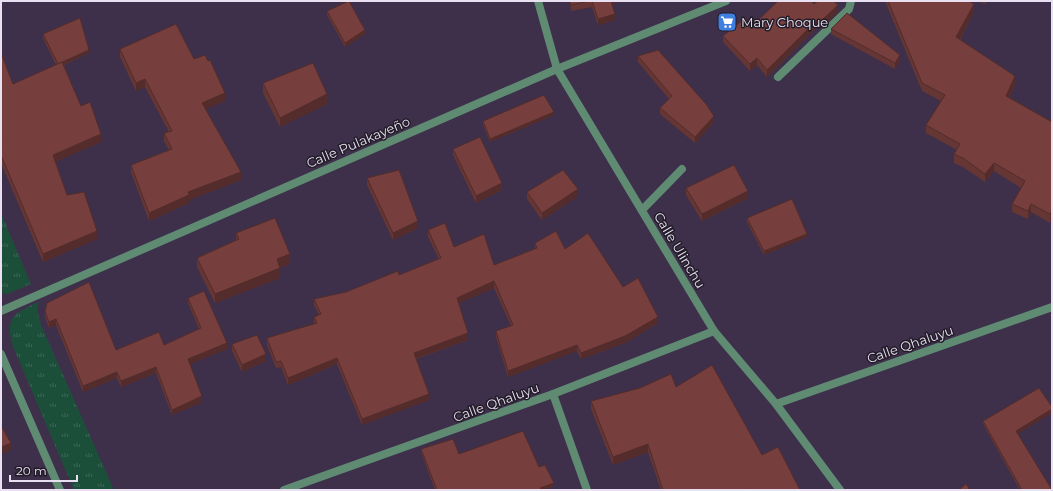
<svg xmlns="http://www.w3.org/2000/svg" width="1053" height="491" font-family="Montserrat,sans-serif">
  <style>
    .grass { fill: url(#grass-tufts) }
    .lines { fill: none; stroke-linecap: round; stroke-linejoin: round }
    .service { stroke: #5f8b73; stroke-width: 8 }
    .minor { stroke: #5f8b73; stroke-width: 8 }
    .wall { fill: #653634 }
    .shaded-wall { fill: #532c2b }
    .building { fill: #763f3d; stroke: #532c2b }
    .labels { text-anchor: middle; stroke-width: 3; stroke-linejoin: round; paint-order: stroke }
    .poi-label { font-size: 13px; fill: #e9e1f2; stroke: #221c28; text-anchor: start }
    .street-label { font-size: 13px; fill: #e9e1f2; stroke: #221c28 }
  </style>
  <defs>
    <pattern id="grass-tufts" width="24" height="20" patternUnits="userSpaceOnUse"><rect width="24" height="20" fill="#1b4f3a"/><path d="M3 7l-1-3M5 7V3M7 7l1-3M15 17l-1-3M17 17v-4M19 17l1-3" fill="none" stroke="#3c6857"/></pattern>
  </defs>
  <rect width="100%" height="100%" fill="#3e304b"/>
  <g class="grass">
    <path d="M1 213 31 284 7 294 1 293Z"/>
    <path d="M39 302 37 310 41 325 114 490H74L14 349C4 319 12 313 39 302Z"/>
  </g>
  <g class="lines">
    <g class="service">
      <path d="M778 77 849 9 851 1"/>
      <path d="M642 210 682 169"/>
    </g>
    <g class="minor">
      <path d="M538 1 557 69 714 331 776 404 840 490"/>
      <path d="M1 311 557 69 726 1"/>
      <path d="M1 354 60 490"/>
      <path d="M553 394 587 490"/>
      <path d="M776 404 1052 307"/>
      <path d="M284 490 553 394 714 331"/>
    </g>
  </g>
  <g class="wall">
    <path d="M570 1H615V3L612 4 615 20 598 25 592 7 571 11Z"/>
    <path d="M885 1H969L974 12 960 40 1015 85 1009 97 1052 122V218L1050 223 1031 212 1028 219 1012 212V204L1021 188 994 171 985 182 963 167 954 163V154L957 150 926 133V125L941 101 922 91Z"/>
    <path d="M979 1H987L985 4Z"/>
    <path d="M814 4 838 12 820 29 817 27 767 77 757 65 750 71 723 42V36Z"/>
    <path d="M327 11 365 34 345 47 327 15Z"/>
    <path d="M831 29 900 61 895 69 831 34Z"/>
    <path d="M43 34 89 53 64 65 81 106 101 142 55 162 67 195 97 239 43 262 1 163V53L13 84 56 65 43 38Z"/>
    <path d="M120 49 194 59 225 101 205 109 241 180 189 200V203L149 221 131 172V165L169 150 164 141V133L169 132 145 87 136 91 120 57Z"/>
    <path d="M638 56 714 122 695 143 660 114V108L669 99 638 62Z"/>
    <path d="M263 83 327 104 280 127 263 93Z"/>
    <path d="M554 115 490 142 483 125V121Z"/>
    <path d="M453 149 502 190 476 203 453 155Z"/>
    <path d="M367 178 418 228 393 240 367 185Z"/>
    <path d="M686 188 748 198 702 221 686 195Z"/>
    <path d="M527 192 578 196 542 220 527 199Z"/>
    <path d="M747 218 807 237 764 255 747 222Z"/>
    <path d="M428 230 454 247 494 265 535 249V243L565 249 623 287 658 323 625 343 581 359 577 351 508 377 496 337V331L511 326 494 288 459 303 468 340 416 359 429 400 362 425 337 364 288 385 281 367 276 368 267 345V338L314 324V317L319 315 314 305V299L346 292 399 275 439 259 428 237Z"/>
    <path d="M236 233 290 264 280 268V278L215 303 197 267V258L236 240Z"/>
    <path d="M188 298 227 349 190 364 202 402 172 415 156 373 121 387 117 378 83 392 56 325 49 328 45 317V311L116 350 164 345 199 329 188 303Z"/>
    <path d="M232 344 266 361 242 372 232 351Z"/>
    <path d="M676 387 762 455 800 490H661L648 452 613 465 591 409V401Z"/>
    <path d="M983 421 1018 434 1052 490H1020L983 424Z"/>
    <path d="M421 449 539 467 554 486 544 490H435L421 452Z"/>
  </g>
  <g class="shaded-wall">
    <path d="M610 1H615V3L610 5Z"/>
    <path d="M974 4V12L956 46V37Z"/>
    <path d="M838 5V12L820 29V22Z"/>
    <path d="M615 14V20L598 25V19Z"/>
    <path d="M817 20V27L767 77V70Z"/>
    <path d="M365 30V34L345 47V43Z"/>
    <path d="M89 50V53L58 67V64Z"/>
    <path d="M900 55V61L895 69V63Z"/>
    <path d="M757 58V65L750 71V64Z"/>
    <path d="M1015 76V85L1006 104V96Z"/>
    <path d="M145 79V87L136 91V83Z"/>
    <path d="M225 93V101L202 111V103Z"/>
    <path d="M327 94V104L280 127V118Z"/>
    <path d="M554 112V115L490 142V139Z"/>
    <path d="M714 116V122L695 143V137Z"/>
    <path d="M101 134V142L53 163V155Z"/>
    <path d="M994 163V171L985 182V174Z"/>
    <path d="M241 172V180L189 200V203L149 221V213L188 192Z"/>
    <path d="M502 183V190L476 203V196Z"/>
    <path d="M578 189V196L542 220V213Z"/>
    <path d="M748 191V198L702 221V214Z"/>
    <path d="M1031 204V212L1028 219V211Z"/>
    <path d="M1052 209V218L1050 223V214Z"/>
    <path d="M418 221V228L393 240V233Z"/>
    <path d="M97 231V239L43 262V254Z"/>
    <path d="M807 234V237L764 255V251Z"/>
    <path d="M290 254V264L277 269V259Z"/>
    <path d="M280 268V278L215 303V294Z"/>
    <path d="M494 281V288L457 304V298Z"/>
    <path d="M658 317V323L625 343 581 359V353Z"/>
    <path d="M56 319V325L49 328V322Z"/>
    <path d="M468 333V340L414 359V353Z"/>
    <path d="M227 343V349L188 365V359Z"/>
    <path d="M577 345V351L508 377V371Z"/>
    <path d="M266 354V361L242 372V365Z"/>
    <path d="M337 358V364L288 385V378Z"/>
    <path d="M156 367V373L121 387V381Z"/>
    <path d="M117 372V378L83 392V386Z"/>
    <path d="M429 394V400L362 425V419Z"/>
    <path d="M202 396V402L172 415V410Z"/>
    <path d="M1052 409V413L1016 435V431Z"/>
    <path d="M11 443V450L1 454V447Z"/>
    <path d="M648 444V452L613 465V457Z"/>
    <path d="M554 483V486L544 490H540V488Z"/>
  </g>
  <g class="building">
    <path d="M349 1 365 30 345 43 327 11Z"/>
    <path d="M570 1H589L571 5Z"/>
    <path d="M592 1H611L615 14 598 19Z"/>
    <path d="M778 1H811L814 4 818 1H833L838 5 820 22 817 20 767 70 757 58 750 64 723 36 745 18 752 26Z"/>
    <path d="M888 1H969L974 4 956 37 1015 76 1006 96 1052 122V209L1050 214 1031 204 1028 211 1012 204 1025 181 994 163 985 174 963 158 954 154 960 144 926 125 945 95 922 83Z"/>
    <path d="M847 13 900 55 895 63 831 29Z"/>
    <path d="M80 18 89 50 58 64 43 34Z"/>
    <path d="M176 24 194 59 205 55 208 61 210 60 225 93 202 103 241 172 188 192 189 195 149 213 131 165 172 149 164 133 172 131 145 79 136 83 120 49Z"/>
    <path d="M658 50 706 104 714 116 695 137 660 108 672 96 638 56Z"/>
    <path d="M1 53 13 84 62 62 81 106 90 102 101 134 53 155 67 195 84 192 97 231 43 254 1 155V139L2 138 1 135Z"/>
    <path d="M313 63 327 94 280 118 263 83Z"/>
    <path d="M544 95 554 112 490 139 483 121Z"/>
    <path d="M480 137 502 183 476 196 453 149Z"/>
    <path d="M734 165 748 191 702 214 686 188Z"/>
    <path d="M399 170 418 221 393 233 367 178Z"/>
    <path d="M563 170 578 189 542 213 527 192Z"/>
    <path d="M792 199 807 234 764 251 747 218Z"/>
    <path d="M275 218 290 254 277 259 280 268 215 294 197 258 239 239 236 233Z"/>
    <path d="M445 223 454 247 484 234 494 265 537 248 535 243 556 231 565 249 588 233 623 287 638 278 658 317 625 336 581 353 577 345 508 371 496 331 513 325 494 281 457 298 468 333 414 353 429 394 362 419 337 358 288 378 281 361 276 362 267 338 317 323 314 317 321 314 314 299 346 292 398 271 399 275 441 258 428 230Z"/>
    <path d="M89 282 116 350 159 332 164 345 201 328 188 298 204 291 227 343 188 359 202 396 172 410 156 367 121 381 117 372 83 386 56 319 49 322 45 311 47 303Z"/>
    <path d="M257 335 266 354 242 365 232 344Z"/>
    <path d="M712 365 762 455 778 447 800 490H751V489L749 490H663L648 444 613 457 591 401 640 388 671 374 676 387Z"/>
    <path d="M1039 388 1052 407V409L1016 431 1052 490H1022L983 421Z"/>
    <path d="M1 426 11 443 1 447Z"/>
    <path d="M523 431 539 467 545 465 554 483 540 488 541 490H437L421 449 453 439 459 454Z"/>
    <path d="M966 484 970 490H959Z"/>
  </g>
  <defs>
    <g id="supermarket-square" transform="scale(1)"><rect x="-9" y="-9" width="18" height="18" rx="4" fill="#3f7fe0" stroke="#221c28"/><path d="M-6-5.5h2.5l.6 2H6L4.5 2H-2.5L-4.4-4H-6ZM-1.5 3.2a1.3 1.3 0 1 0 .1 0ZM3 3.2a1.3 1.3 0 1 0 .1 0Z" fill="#fff"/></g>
  </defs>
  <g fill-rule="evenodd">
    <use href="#supermarket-square" x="727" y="22"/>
  </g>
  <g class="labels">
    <g class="poi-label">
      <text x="741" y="27">Mary Choque</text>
    </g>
    <g class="street-label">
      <text transform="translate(358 142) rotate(-23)" y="5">Calle Pulakayeño</text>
      <text transform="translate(680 250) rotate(59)" y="5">Calle Ulinchu</text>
      <text transform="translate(910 344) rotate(-19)" y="5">Calle Qhaluyu</text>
      <text transform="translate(496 402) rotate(-20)" y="5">Calle Qhaluyu</text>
    </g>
  </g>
  <rect width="1053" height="491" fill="none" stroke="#e9e1f2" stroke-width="4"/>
  <path d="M10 475v6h67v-6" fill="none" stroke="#e9e1f2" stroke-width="2"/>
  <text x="16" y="475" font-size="12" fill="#e9e1f2" stroke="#221c28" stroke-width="3" paint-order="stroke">20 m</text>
</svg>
